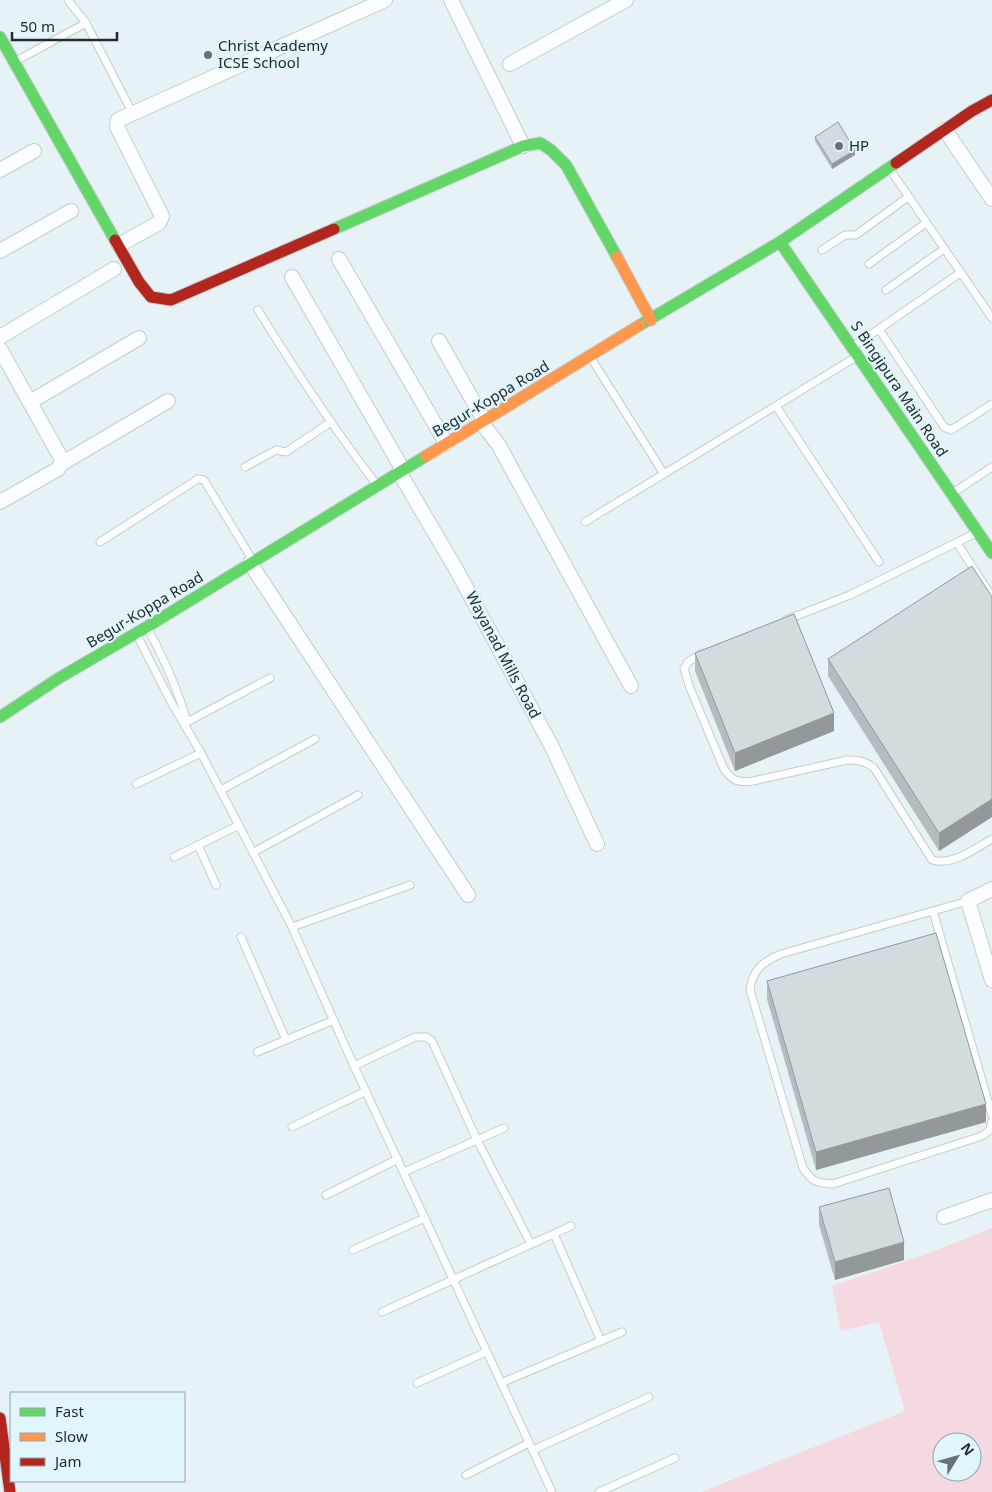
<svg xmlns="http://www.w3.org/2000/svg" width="992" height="1492" font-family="'Noto Sans',sans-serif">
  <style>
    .green { fill: #f4d9e0; fill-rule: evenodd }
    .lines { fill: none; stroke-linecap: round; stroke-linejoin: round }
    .lane-casing { stroke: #c4cdd0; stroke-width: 9 }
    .street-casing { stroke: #c4cdd0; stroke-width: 16 }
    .fast-casing { stroke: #c4cdd0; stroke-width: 13 }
    .slow-casing { stroke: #c4cdd0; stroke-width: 13 }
    .jam-casing { stroke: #c4cdd0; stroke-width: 13 }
    .lane { stroke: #fbfdfe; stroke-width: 7 }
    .street { stroke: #fbfdfe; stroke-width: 14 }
    .fast { stroke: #63d668; stroke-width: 11 }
    .slow { stroke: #ff974d; stroke-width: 11 }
    .jam { stroke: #b3261e; stroke-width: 11 }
    .wall { fill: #b5bcbf }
    .shaded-wall { fill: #93999b }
    .building { fill: #d2dbde; stroke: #93999b }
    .poi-dot { fill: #697175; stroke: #e1f5fc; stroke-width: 2 }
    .labels { text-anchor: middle; stroke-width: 4; stroke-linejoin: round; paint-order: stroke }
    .poi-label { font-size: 15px; fill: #252c2f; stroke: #e1f5fc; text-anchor: start }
    .street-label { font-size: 15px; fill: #252c2f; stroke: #e1f5fc }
  </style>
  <rect width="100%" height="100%" fill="#e7f2f6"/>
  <path class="green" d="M992 1228V1492H701L905 1411 879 1322 841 1331 832 1286 924 1255ZM942 1442H972V1472H942Z"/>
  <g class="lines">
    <g class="lane-casing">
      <g id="lane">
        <path d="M68 0 86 23 133 114"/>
        <path d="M16 61 86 23"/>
        <path d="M889 168 992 318"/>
        <path d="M822 250 845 235H856L908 197"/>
        <path d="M869 264 926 223"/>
        <path d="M886 290 944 249"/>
        <path d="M258 310C295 370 334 429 377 485"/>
        <path d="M879 329 960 273"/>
        <path d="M852 347 879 329 944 427 951 430 992 404"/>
        <path d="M591 358 664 474"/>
        <path d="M776 406 879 562"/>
        <path d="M245 467 276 450 286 452 331 422"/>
        <path d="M953 493 992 467"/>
        <path d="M585 522 856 357"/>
        <path d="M100 542 198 479 204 480 253 561"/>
        <path d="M957 543 992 597"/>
        <path d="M786 620 850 595 976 533"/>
        <path d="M148 629C164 659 178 689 187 722"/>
        <path d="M136 633 171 702 201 753 292 927 354 1066 552 1492"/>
        <path d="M702 653 688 662 684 669 690 688 724 769C733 781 737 783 753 781L847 760C859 760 865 761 874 768L932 860C953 866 974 849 992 839"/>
        <path d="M187 722 270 678"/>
        <path d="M136 784 201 753"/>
        <path d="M221 790 315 739"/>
        <path d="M198 845 216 885"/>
        <path d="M254 852 358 795"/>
        <path d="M174 857 239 825"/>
        <path d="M968 901 781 954C764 961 752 970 750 990L803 1168C812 1182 817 1183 833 1184L982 1136 990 1130 992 1121"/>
        <path d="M933 911 992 1115"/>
        <path d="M292 927 410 885"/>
        <path d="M241 937 286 1040"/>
        <path d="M257 1052 334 1020"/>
        <path d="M354 1066 415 1037H426L432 1041 477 1140 531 1244"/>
        <path d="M292 1127 366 1091"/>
        <path d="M404 1172 504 1128"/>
        <path d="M326 1195 398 1159"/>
        <path d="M554 1234 601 1341"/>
        <path d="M353 1250 425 1218"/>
        <path d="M382 1312 571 1226"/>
        <path d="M417 1383 486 1352"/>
        <path d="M501 1383 622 1332"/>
        <path d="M533 1450 649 1397"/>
        <path d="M466 1475 529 1443"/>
        <path d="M599 1492 675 1458"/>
      </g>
    </g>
    <g class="street-casing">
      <g id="street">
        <path d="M451 0 523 146"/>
        <path d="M510 64 626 0"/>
        <path d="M945 130 992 199"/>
        <path d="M0 170 34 151"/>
        <path d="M119 245 159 223 162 216 117 127 118 120 385 0"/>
        <path d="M0 251 71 211"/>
        <path d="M339 259 446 443"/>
        <path d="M292 277 403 470"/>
        <path d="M0 337 114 269"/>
        <path d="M439 341 484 420"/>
        <path d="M0 349 61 458V464L58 469 0 502"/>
        <path d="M30 402 139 338"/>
        <path d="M481 422 498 444 631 686"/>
        <path d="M61 464 168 401"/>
        <path d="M399 472 456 569 551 745 597 844"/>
        <path d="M250 563 468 895"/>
        <path d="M992 889 968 901 992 980"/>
        <path d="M944 1217 992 1200"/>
      </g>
    </g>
    <g class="fast-casing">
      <g id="fast">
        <path d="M0 37 115 240"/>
        <path d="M334 229 523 146 540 143 551 150 566 165 617 257"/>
        <path d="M780 242 992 553"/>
        <path d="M640 325 780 242 896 163"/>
        <path d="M0 717 59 678 150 625 426 456"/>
      </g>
    </g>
    <g class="slow-casing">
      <g id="slow">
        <path d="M617 257 651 320"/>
        <path d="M426 456 640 325"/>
      </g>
    </g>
    <g class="jam-casing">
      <g id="jam">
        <path d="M896 163 972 111 992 100"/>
        <path d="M115 240 139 282 151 297 171 300 334 229"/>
        <path d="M0 1418 10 1492"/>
      </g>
    </g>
    <use href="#lane" class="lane"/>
    <use href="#street" class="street"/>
    <use href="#fast" class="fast"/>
    <use href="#slow" class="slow"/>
    <use href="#jam" class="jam"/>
  </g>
  <g class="wall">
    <path d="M815 137 855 155 832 169 815 141Z"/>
    <path d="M992 597V817L939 851 828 676V659Z"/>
    <path d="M695 653 834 731 735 771 695 671Z"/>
    <path d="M767 981 986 1122 816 1170 767 999Z"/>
    <path d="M819 1207 904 1260 835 1280 819 1225Z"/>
  </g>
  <g class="shaded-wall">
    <path d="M855 150V155L832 169V164Z"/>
    <path d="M834 713V731L735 771V753Z"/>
    <path d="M992 799V817L939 851V833Z"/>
    <path d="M986 1104V1122L816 1170V1152Z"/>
    <path d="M904 1242V1260L835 1280V1262Z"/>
  </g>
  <g class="building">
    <path d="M838 122 855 150 832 164 815 137Z"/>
    <path d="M972 566 992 597V799L939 833 828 659Z"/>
    <path d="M794 614 834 713 735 753 695 653Z"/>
    <path d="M936 933 986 1104 816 1152 767 981Z"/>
    <path d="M889 1188 904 1242 835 1262 819 1207Z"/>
  </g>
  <g class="poi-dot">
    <circle cx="208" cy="55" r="5"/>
    <circle cx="839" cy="146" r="5"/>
  </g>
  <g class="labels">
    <g class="poi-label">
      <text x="218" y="51">Christ Academy<tspan x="218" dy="17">ICSE School</tspan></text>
      <text x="849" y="151">HP</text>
    </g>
    <g class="street-label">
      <text transform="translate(899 389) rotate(56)" y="5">S Bingipura Main Road</text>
      <text transform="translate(491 399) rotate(-31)" y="5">Begur-Koppa Road</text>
      <text transform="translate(145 610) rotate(-31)" y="5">Begur-Koppa Road</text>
      <text transform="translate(503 655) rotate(62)" y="5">Wayanad Mills Road</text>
    </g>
  </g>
  <rect x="10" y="1392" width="175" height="90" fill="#e1f5fc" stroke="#96a5aa"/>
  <rect x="20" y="1408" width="25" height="8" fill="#63d668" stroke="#96a5aa"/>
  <text x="55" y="1417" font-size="15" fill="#252c2f">Fast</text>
  <rect x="20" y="1433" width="25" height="8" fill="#ff974d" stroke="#96a5aa"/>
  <text x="55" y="1442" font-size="15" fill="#252c2f">Slow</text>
  <rect x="20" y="1458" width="25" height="8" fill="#b3261e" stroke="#96a5aa"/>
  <text x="55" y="1467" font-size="15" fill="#252c2f">Jam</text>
  <g transform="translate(957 1457) rotate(53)"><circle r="24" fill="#e1f5fc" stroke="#96a5aa"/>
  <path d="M0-4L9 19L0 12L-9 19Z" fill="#697175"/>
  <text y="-8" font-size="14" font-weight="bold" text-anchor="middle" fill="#252c2f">N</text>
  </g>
  <path d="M12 32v8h105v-8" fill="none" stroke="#252c2f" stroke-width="2.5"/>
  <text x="20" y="32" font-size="15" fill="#252c2f" stroke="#e1f5fc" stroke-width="4" paint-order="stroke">50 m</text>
</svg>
